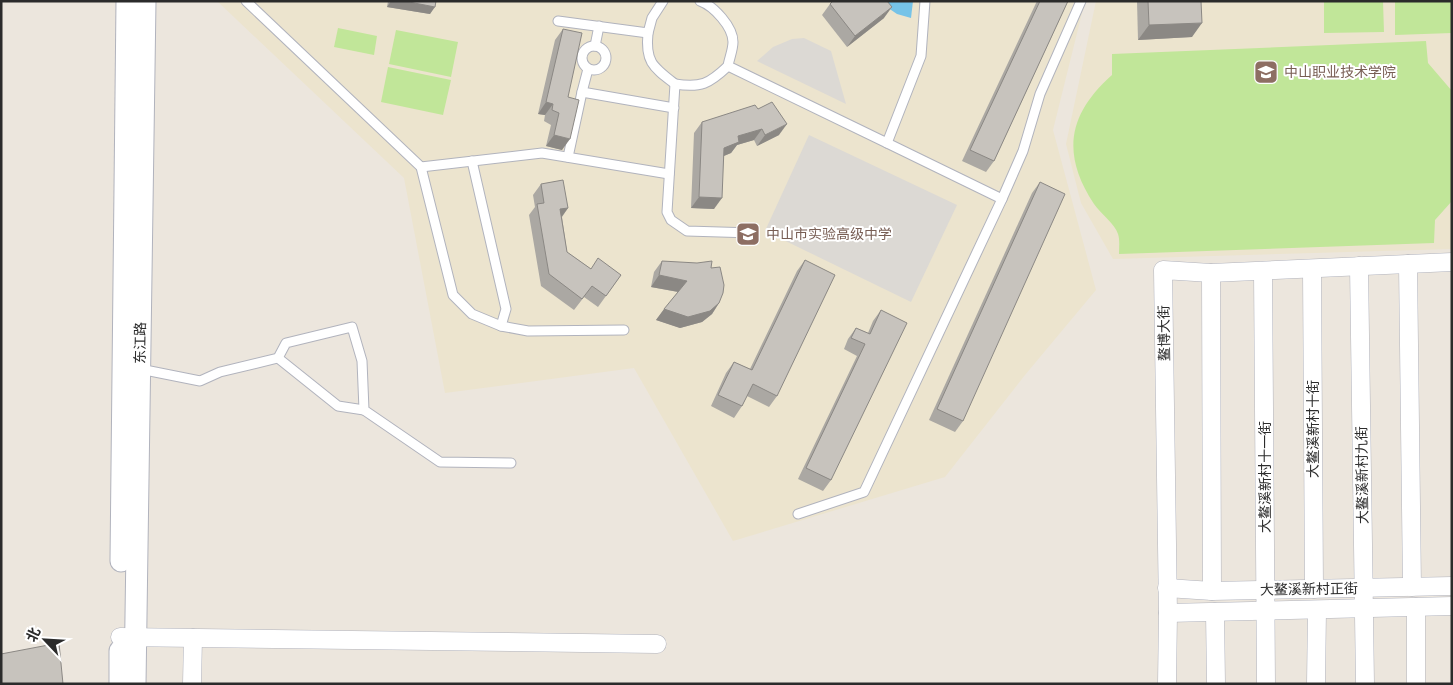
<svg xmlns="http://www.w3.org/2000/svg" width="1453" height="685" font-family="'Fira Sans Condensed','Noto Sans SC',sans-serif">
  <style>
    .education { fill: #ece4ce }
    .pitch { fill: #c1e699 }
    .plaza { fill: #dcd9d4 }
    .water { fill: #76c3e8 }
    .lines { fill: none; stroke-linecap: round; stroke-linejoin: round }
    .service-casing { stroke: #b1b3bd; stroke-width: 11 }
    .minor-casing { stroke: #b1b3bd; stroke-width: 19 }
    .tertiary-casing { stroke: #b1b3bd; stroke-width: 23 }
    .service { stroke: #fff; stroke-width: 9 }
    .minor { stroke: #fff; stroke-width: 18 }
    .tertiary { stroke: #fff; stroke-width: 21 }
    .wall { fill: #aba8a3 }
    .shaded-wall { fill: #8b8884 }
    .building { fill: #c7c3bd; stroke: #8b8884 }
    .labels { text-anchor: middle; stroke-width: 4; stroke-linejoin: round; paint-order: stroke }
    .education-label { font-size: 14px; fill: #785e54; stroke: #fff; text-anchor: start }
    .street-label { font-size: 14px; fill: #2b2b2b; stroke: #fff }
  </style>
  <rect width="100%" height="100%" fill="#ece6dd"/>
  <g class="education">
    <path d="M217 1H1085L1053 130 1096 290 1025 375 945 477 733 541 634 368 445 393 404 178Z"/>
    <path d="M1096 1H1452V249L1113 259 1081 203 1066 144Z"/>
  </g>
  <g class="pitch">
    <path d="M1324 1H1383L1384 32 1324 33Z"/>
    <path d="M1452 1V33L1395 35V2Z"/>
    <path d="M338 28 377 36 374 55 334 47Z"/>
    <path d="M396 30 458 42 451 77 389 64Z"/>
    <path d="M1426 41 1428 63 1452 91V201L1435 220 1434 243 1119 254C1119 248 1120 240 1118 234 1115 224 1101 214 1094 204 1061 154 1068 114 1112 75V54Z"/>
    <path d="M388 67 451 80 443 115 381 102Z"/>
  </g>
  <g class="plaza">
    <path d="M804 38 831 51 846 104 757 61 773 47 792 39Z"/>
    <path d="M809 135 957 205 911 302 765 231Z"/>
  </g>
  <path class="water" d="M878 1H913L911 18 897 14Z"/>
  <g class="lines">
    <g class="service-casing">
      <g id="service">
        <path d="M246 1 421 167 453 295 472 314 501 326 506 309 472 161"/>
        <path d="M700 1C714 6 733 27 733 42 733 50 729 59 728 66L887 143 921 56 925 1"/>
        <path d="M558 21 648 33 652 18 663 1"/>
        <path d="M648 33C645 62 653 67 675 84"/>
        <path d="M595 46 599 26"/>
        <circle cx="594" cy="58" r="12"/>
        <path d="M728 66C709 84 701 88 675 84L667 212 671 220 687 231 753 233"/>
        <path d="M582 92 588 69"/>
        <path d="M568 157 582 92 674 108"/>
        <path d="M421 167 542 153 669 174"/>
        <path d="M1002 199 1023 151 1040 94 1081 1"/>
        <path d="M501 326 528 331 624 330"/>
        <path d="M278 358 338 406 364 410"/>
        <path d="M140 369 200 381 220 372 278 358 286 343 352 327 362 361 364 410 440 462 511 463"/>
        <path d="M798 514 864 492 1002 199 887 143"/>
      </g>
    </g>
    <g class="minor-casing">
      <g id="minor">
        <path d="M1408 264 1412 587"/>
        <path d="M1359 266 1365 684"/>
        <path d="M1312 269 1314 589"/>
        <path d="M1263 271 1266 684"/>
        <path d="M1211 273 1212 591"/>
        <path d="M1167 588 1212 591 1452 586"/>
        <path d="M1416 607V684"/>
        <path d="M1215 612 1216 684"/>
        <path d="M1168 613 1452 606"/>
        <path d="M120 637 657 644"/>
        <path d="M192 684 193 638"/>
        <path d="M1167 684 1168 613 1163 270 1211 273 1452 262"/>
        <path d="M1316 684 1317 610"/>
      </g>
    </g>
    <g class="tertiary-casing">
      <g id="tertiary">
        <path d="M121 561 127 1"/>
        <path d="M120 684V651"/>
        <path d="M135 684 145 1"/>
      </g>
    </g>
    <use href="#service" class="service"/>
    <use href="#minor" class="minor"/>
    <use href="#tertiary" class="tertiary"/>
  </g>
  <g class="wall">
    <path d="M388 1H436L430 14 387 7Z"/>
    <path d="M1037 1H1068L994 161 986 172 962 161Z"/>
    <path d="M1137 1H1201L1192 37 1138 40Z"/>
    <path d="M830 4 884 18 847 47 822 15Z"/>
    <path d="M563 29 568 97 562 150 546 146 551 125 544 121 545 115 538 114 555 40Z"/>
    <path d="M758 109 779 135 757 146 754 140 737 145 731 153 724 156 714 209 691 208 694 133 702 122Z"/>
    <path d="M1040 182 963 421 955 432 929 420 1032 193Z"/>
    <path d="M541 184 568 208 562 217 567 252 591 269 621 275 598 307 584 297 574 310 541 286 529 215 535 207 533 195Z"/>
    <path d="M805 260 777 396 769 407 747 396 742 406 734 418 711 406 726 373 734 362 750 369 797 271Z"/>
    <path d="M662 261 711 268 719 303 712 314 702 322 680 328 656 320 678 292 651 287 654 272Z"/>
    <path d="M881 310 831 480 823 491 798 479 857 356 844 349 848 339 856 328 868 333 873 321Z"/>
  </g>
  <g class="shaded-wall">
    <path d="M391 1H404L435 7 430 14 387 7Z"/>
    <path d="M892 7 884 18 847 47 855 36Z"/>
    <path d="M1202 23 1192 37 1138 40 1149 25Z"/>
    <path d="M546 102 553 104 545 115 538 114Z"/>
    <path d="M787 124 779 135 757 146 765 135Z"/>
    <path d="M762 129 754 140 737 145 731 153 716 159 724 148 738 136Z"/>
    <path d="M554 135 570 139 562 150 546 146Z"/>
    <path d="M699 197 722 198 714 209 691 208Z"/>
    <path d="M568 208 560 219V209Z"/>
    <path d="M659 275 687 281 679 292 651 287Z"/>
    <path d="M719 303 712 314 702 322 680 328 656 320 664 309Z"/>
  </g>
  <g class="building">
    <path d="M404 1H436L435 7Z"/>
    <path d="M833 1H887L892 7 855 36 830 4Z"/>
    <path d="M1040 1H1068L994 161 970 150Z"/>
    <path d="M1148 1H1201L1202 23 1149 25Z"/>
    <path d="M563 29 582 33 568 97 579 100 570 139 554 135 559 113 552 110 553 104 546 102Z"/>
    <path d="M772 102 787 124 765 135 762 129 738 136 739 142 724 148 722 198 699 197 702 122 755 105 758 109Z"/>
    <path d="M563 180 568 208 560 209 567 252 591 269 598 258 621 275 606 296 592 286 582 299 549 274 537 204 544 203 541 184Z"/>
    <path d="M1040 182 1065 194 963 421 937 409Z"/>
    <path d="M805 260 835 275 777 396 753 384 742 406 718 395 734 362 752 370Z"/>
    <path d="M662 261 697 263 712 261 711 268 720 267 724 285 723 293 719 303 710 311 688 317 664 309 687 281 659 275Z"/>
    <path d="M881 310 907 323 831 480 806 468 865 344 851 338 856 328 870 334Z"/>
    <path d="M59 643 63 684H1V654Z"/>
  </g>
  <defs>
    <g id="university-square" transform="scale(1.25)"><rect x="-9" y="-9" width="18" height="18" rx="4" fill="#8d6e63" stroke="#fff"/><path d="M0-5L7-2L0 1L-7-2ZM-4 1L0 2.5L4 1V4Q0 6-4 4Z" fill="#fff"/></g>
    <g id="school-square" transform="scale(1.25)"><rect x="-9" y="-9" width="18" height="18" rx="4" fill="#8d6e63" stroke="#fff"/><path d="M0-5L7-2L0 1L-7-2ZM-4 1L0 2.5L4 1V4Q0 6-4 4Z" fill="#fff"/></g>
  </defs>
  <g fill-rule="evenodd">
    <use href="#university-square" x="1266" y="72"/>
    <use href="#school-square" x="748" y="234"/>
  </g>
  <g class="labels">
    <g class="education-label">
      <text x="1284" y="77">中山职业技术学院</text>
      <text x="766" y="239">中山市实验高级中学</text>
    </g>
    <g class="street-label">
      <text transform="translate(1164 333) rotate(-91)" y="5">鳌博大街</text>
      <text transform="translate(140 343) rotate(-89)" y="5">东江路</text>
      <text transform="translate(1313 429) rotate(-90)" y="5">大鳌溪新村十街</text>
      <text transform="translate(1362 475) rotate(-91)" y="5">大鳌溪新村九街</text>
      <text transform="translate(1265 477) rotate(-90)" y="5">大鳌溪新村十一街</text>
      <text transform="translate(1309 589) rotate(-1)" y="5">大鳌溪新村正街</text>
    </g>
  </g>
  <rect width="1453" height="685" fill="none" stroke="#2b2b2b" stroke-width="5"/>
  <g transform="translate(45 640) rotate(295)" stroke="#ffffff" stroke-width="4" paint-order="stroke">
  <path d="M0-4L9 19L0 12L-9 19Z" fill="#2b2b2b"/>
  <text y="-8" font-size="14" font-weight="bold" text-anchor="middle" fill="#2b2b2b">北</text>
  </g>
</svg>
